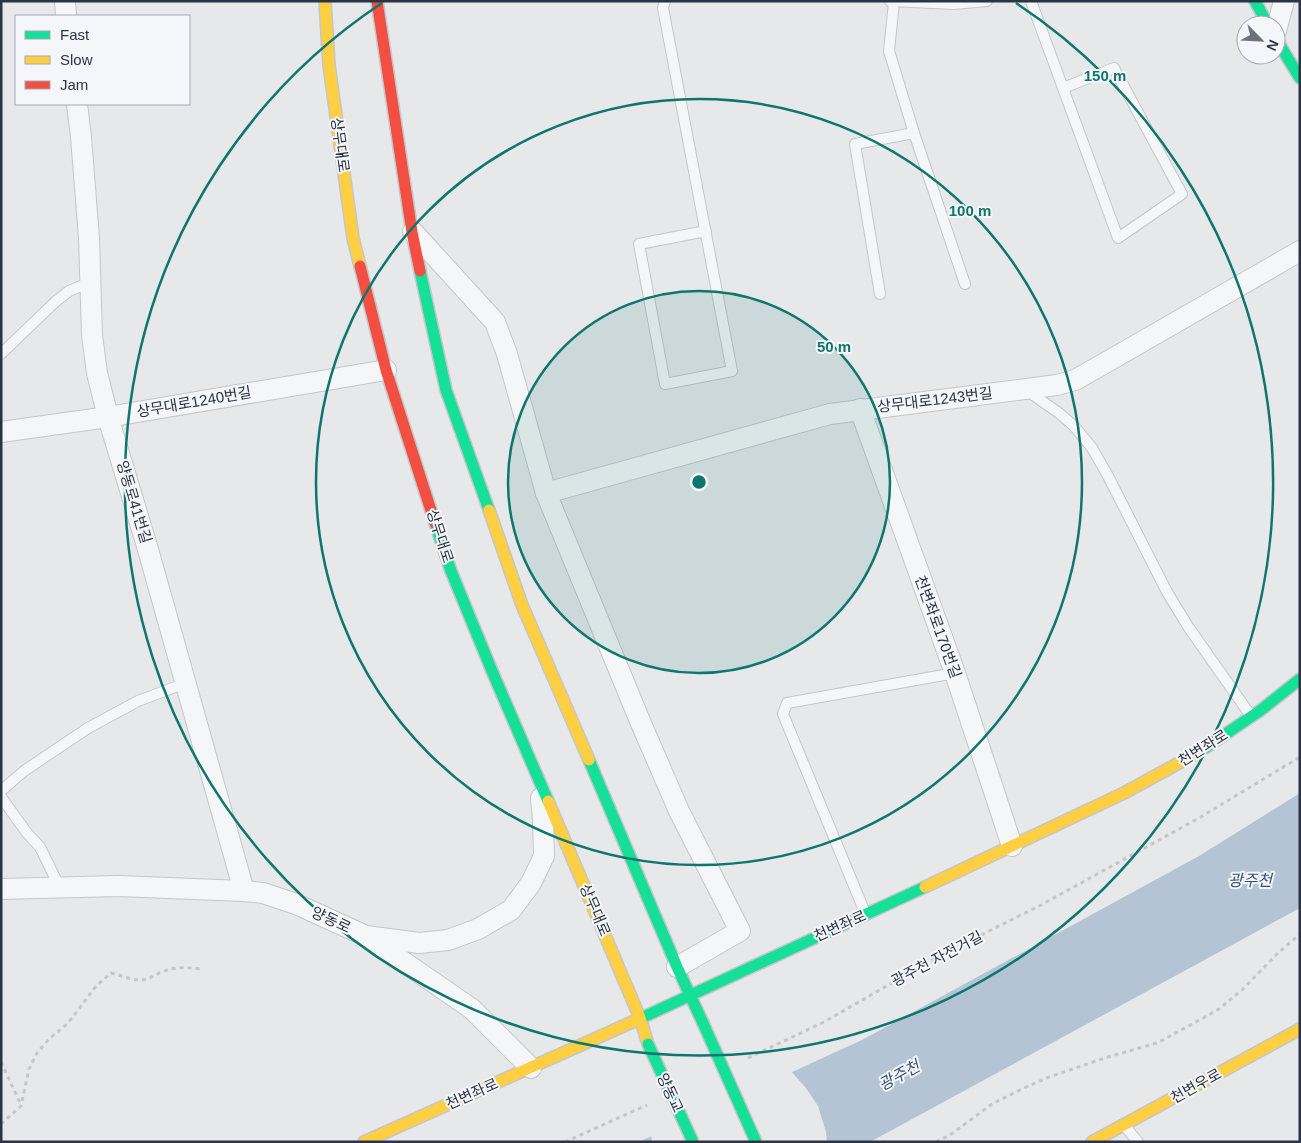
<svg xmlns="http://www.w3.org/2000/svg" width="1301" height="1143" font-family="Arial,'Noto Sans KR',sans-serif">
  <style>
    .water { fill: #b4c4d5 }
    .pier { fill: #e6e8ea }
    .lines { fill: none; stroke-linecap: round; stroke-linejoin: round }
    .lane-casing { stroke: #c4c6c8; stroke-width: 12 }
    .street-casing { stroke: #c4c6c8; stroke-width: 22 }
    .fast-casing { stroke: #c4c6c8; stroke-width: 14 }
    .slow-casing { stroke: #c4c6c8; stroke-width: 14 }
    .jam-casing { stroke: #c4c6c8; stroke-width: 14 }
    .path { stroke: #c5c6ca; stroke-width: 3; stroke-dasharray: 4 4; stroke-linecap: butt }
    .lane { stroke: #f5f6f7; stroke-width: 10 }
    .street { stroke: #f5f6f7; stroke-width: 20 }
    .fast { stroke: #16e098; stroke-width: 11 }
    .slow { stroke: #ffcf43; stroke-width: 11 }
    .jam { stroke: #f24e42; stroke-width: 11 }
    .fast-bridge-casing { stroke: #c4c6c8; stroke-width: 14; stroke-linecap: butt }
    .fast-bridge { stroke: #16e098; stroke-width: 11 }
    .ring { fill: none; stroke: #0f766e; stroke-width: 2.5 }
    .labels { text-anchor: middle; stroke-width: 4; stroke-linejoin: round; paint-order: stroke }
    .street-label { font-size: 15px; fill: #2b3445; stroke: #f4f6f9 }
    .water-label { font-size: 16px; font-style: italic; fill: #34527a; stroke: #f4f6f9 }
    .centre { fill: #0f766e; stroke: #f4f6f9; stroke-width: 2.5 }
    .ring-label { font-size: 15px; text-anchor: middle; font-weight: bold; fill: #0f766e; stroke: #f4f6f9; stroke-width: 4; stroke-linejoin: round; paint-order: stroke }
  </style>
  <rect width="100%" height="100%" fill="#e6e8ea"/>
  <path class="water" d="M1300 793V908L870 1142H639L862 1040 1199 856Z"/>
  <path class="pier" d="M790 1070 806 1088 818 1106 826 1132 827 1142H652L651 1133Z"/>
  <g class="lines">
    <g class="lane-casing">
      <g id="lane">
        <path d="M665 1 663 8 732 371 665 384 639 244 706 231"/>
        <path d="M890 1 954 4 987 1"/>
        <path d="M1031 1 1118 238 1182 194 1114 68 1063 88"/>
        <path d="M894 2 889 51 914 133"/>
        <path d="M880 294 855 144 914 133 965 284"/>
        <path d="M1 354 55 302 69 291 91 282"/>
        <path d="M1026 390 1059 413 1074 426 1092 448 1108 476 1167 592 1189 628 1251 716"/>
        <path d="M1 791 24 771 88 728 138 701 186 683"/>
        <path d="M1 797 27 833 40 847 60 888"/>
        <path d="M866 915 783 714 787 703 955 673"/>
        <path d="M1124 1125 1138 1142"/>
      </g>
    </g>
    <g class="street-casing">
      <g id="street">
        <path d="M65 1 66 16"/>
        <path d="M1276 31 1284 1"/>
        <path d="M77 104 81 137 89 238 92 335 97 373 108 417 147 546 244 891"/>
        <path d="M413 232 495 322 507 354 546 493 640 721 679 811 740 931 677 967"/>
        <path d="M860 409 955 673 1012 846"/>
        <path d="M1 432 108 417 386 370"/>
        <path d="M546 493 830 414 1057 385 1075 380 1105 363 1300 251"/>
        <path d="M1 889 118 886 244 891 263 893 296 904 366 936 419 943 448 940 478 929 511 910 531 883 544 856 543 820 541 798"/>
        <path d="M369 938 472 1009 531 1068"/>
      </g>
    </g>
    <g class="fast-casing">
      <g id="fast">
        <path d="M1255 1 1268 25"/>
        <path d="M1276 39 1300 78"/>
        <path d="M420 271 446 390 489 510"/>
        <path d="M435 523 451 571 492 671 548 801"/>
        <path d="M1199 752 1261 710 1300 679"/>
        <path d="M589 760 677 967 703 1023"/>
        <path d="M639 1019 925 887"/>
      </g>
    </g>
    <g class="slow-casing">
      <g id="slow">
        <path d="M325 1 329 65 353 238 360 266"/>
        <path d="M489 510 522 605 589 760"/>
        <path d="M548 801 640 1018 648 1044"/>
        <path d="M925 887 1124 793 1199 752"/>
        <path d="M364 1142 639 1019"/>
        <path d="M1092 1142 1300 1029"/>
      </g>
    </g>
    <g class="jam-casing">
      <g id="jam">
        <path d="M377 1 412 232 420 271"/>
        <path d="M360 266 386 370 435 523"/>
      </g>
    </g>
    <g class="path">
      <path d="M748 1058 824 1022 937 957 1041 905 1199 818 1300 757"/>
      <path d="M1 1062 21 1105"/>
      <path d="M1 1124 21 1106 29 1069 37 1053 49 1039 68 1023 97 985 111 973C121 975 132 981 142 980 150 979 156 974 164 971 177 966 189 968 202 969"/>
      <path d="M565 1142 647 1105"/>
      <path d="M936 1142 950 1135 992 1104 1024 1088 1049 1077 1108 1057 1157 1043 1185 1028 1219 1009 1243 989 1278 953 1300 934"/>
    </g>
    <use href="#lane" class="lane"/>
    <use href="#street" class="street"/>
    <use href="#fast" class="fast"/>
    <use href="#slow" class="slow"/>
    <use href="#jam" class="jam"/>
    <g class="fast-bridge-casing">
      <g id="fast-bridge">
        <path d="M703 1023 756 1142"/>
        <path d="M648 1044 693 1142"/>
      </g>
    </g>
    <use href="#fast-bridge" class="fast-bridge"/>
  </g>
  <circle cx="699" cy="482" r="191" fill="#0f766e" fill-opacity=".12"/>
  <g class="ring">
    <circle cx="699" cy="482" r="191"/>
    <circle cx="699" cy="482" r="383"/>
    <path d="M1016 3A574 574 0 1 1 382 3"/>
  </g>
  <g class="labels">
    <g class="street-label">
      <text transform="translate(340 145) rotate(82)" y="5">상무대로</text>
      <text transform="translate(935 400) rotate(-7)" y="5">상무대로1243번길</text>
      <text transform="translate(194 402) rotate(-10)" y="5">상무대로1240번길</text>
      <text transform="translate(134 502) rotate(73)" y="5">양동로41번길</text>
      <text transform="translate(440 536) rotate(72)" y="5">상무대로</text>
      <text transform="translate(938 627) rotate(70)" y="5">천변좌로170번길</text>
      <text transform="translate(1203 748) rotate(-32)" y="5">천변좌로</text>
      <text transform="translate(595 910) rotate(67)" y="5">상무대로</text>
      <text transform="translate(331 920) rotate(25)" y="5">양동로</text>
      <text transform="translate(840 926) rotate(-24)" y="5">천변좌로</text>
      <text transform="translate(937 959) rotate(-28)" y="5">광주천 자전거길</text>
      <text transform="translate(1196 1086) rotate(-29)" y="5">천변우로</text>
      <text transform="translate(670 1093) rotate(65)" y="5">양동교</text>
      <text transform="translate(472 1094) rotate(-24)" y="5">천변좌로</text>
    </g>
    <g class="water-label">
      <text x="1250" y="886">광주천</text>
      <text transform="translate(899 1075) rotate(-29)" y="6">광주천</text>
    </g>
  </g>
  <circle cx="699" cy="482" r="8" class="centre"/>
  <g class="ring-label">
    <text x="1105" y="81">150 m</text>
    <text x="970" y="216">100 m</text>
    <text x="834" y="352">50 m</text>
  </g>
  <rect width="1301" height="1143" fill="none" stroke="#2b3445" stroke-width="5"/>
  <rect x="15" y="15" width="175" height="90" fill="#f4f6f9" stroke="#a4a8b1"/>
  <rect x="25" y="31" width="25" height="8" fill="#16e098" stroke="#a4a8b1"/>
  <text x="60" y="40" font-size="15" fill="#2b3445">Fast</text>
  <rect x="25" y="56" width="25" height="8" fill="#ffcf43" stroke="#a4a8b1"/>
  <text x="60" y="65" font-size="15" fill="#2b3445">Slow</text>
  <rect x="25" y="81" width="25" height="8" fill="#f24e42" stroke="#a4a8b1"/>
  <text x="60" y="90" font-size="15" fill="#2b3445">Jam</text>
  <g transform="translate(1261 40) rotate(114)"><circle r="24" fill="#f4f6f9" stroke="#a4a8b1"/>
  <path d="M0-4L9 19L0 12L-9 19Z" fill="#6c737f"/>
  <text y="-8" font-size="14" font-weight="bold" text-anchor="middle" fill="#2b3445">N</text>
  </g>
</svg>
